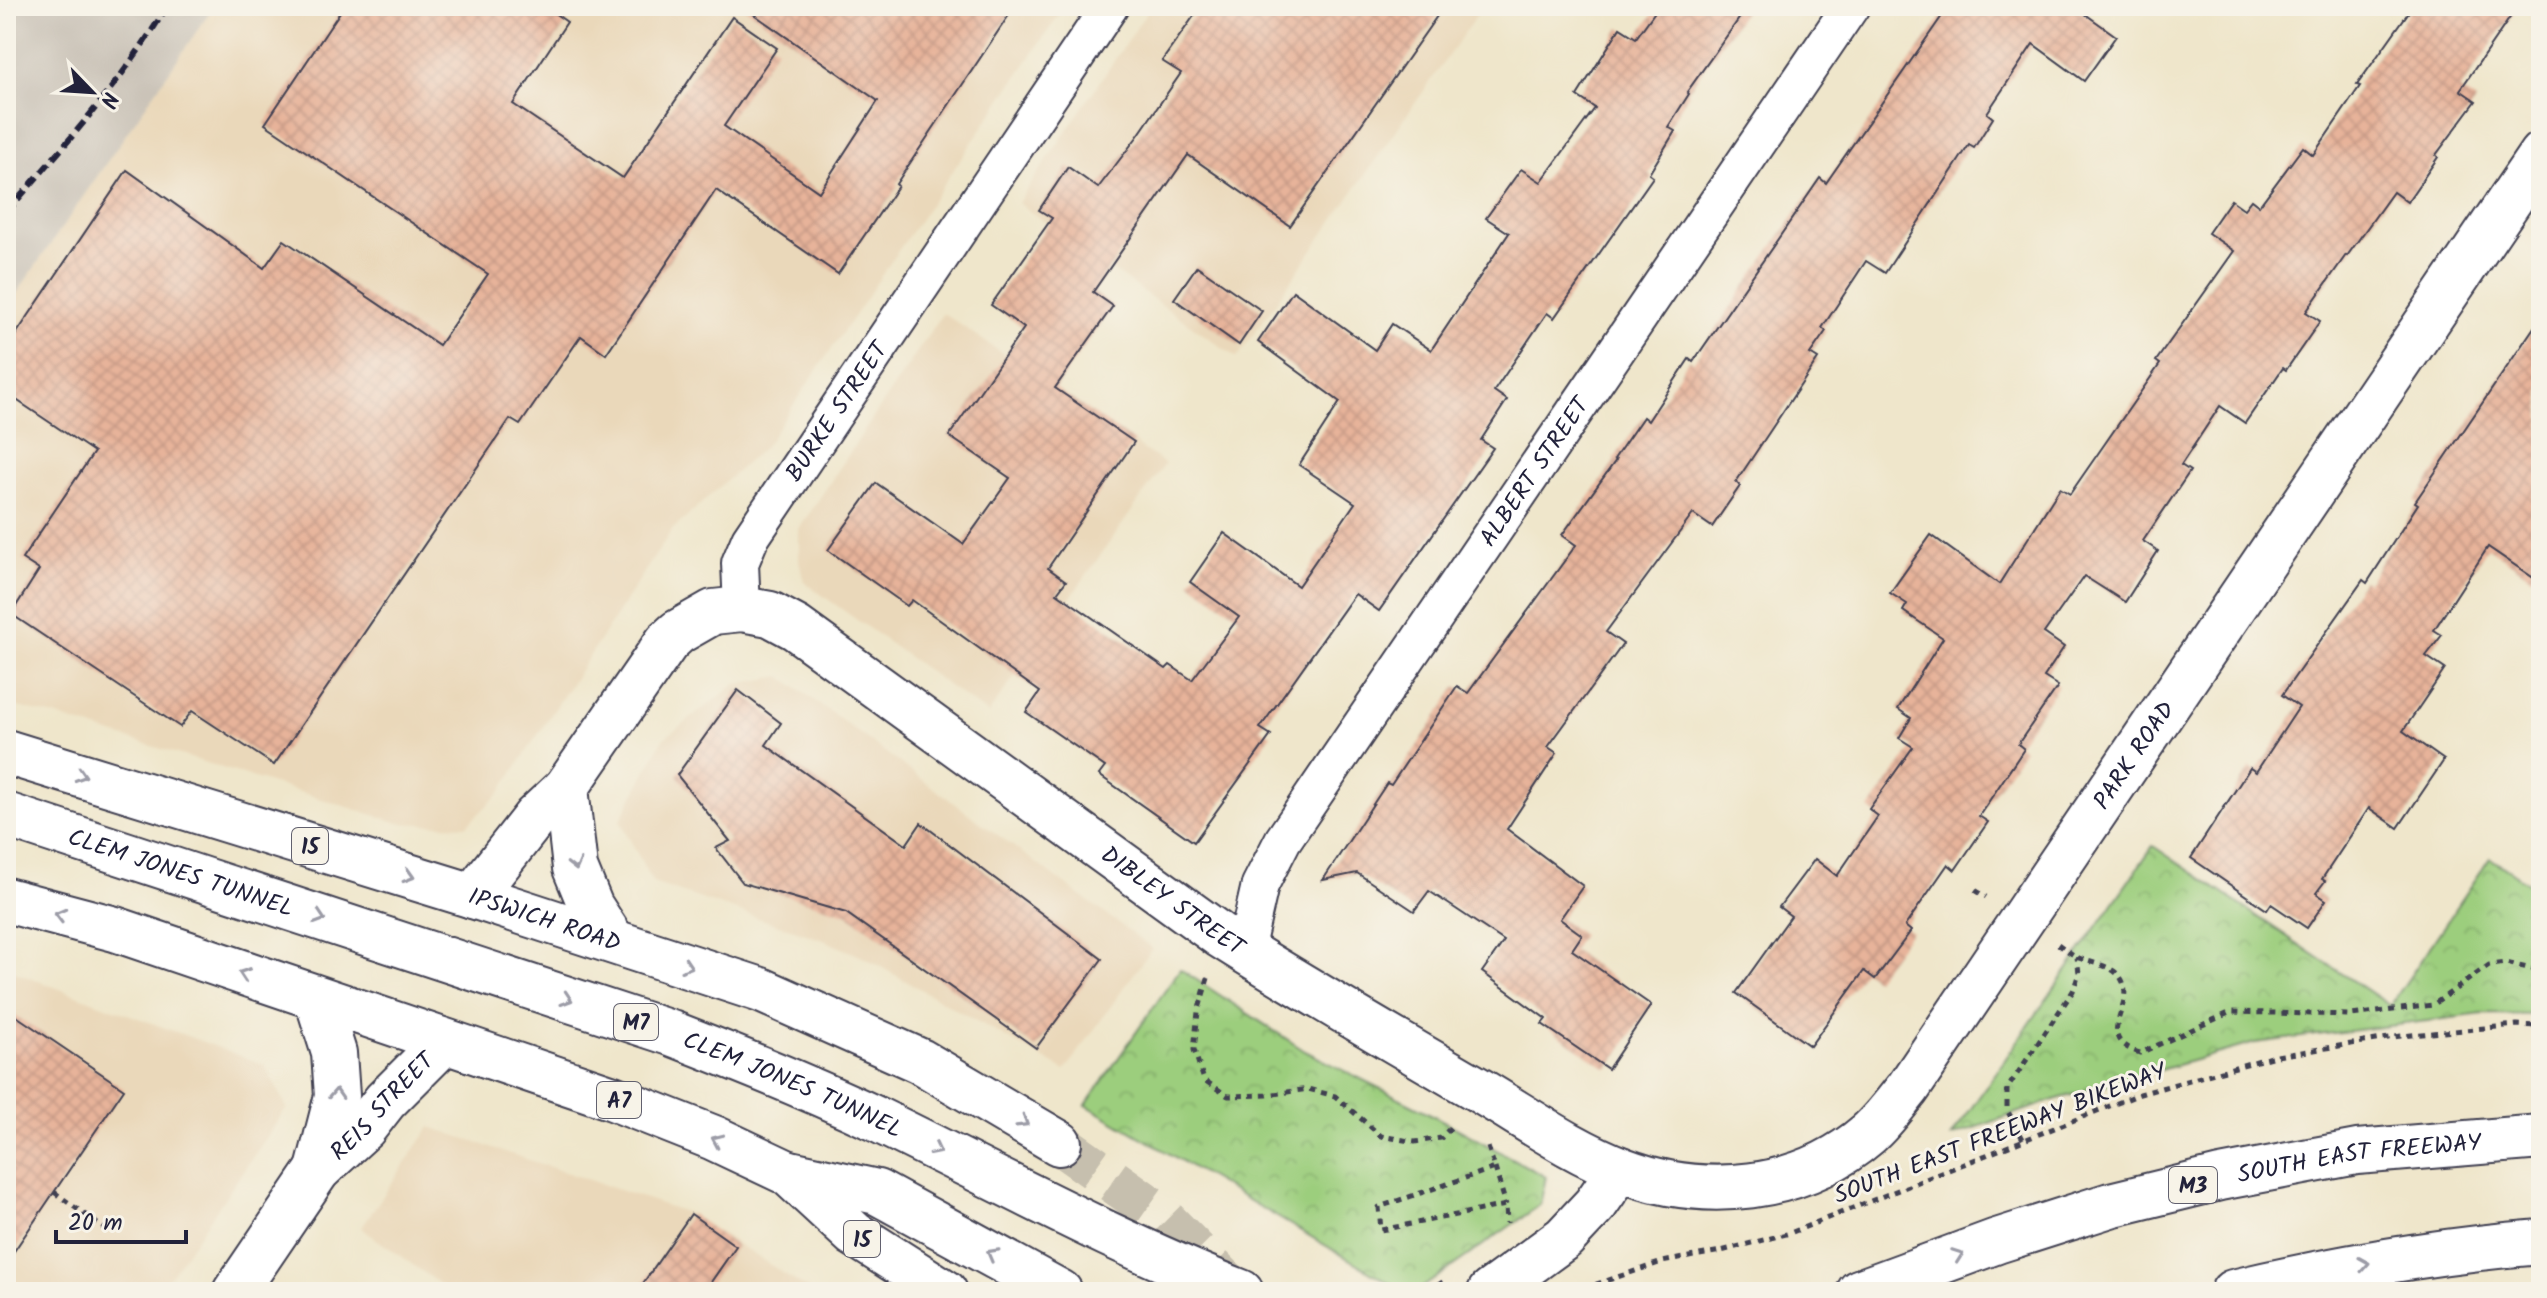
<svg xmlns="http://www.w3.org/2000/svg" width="2547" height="1298" font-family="Kalam,sans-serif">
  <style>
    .built { fill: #ead8ba }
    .industrial { fill: #cac3b8 }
    .park { fill: url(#park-crowns); stroke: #5f785c; stroke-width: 2 }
    .building { fill: url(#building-cross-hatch) }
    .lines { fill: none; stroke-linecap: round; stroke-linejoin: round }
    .highway-tunnel { stroke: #c6bfae; stroke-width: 44; stroke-dasharray: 44 22; stroke-linecap: butt }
    .street-casing { stroke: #413f51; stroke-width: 40 }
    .secondary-casing { stroke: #413f51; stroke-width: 48 }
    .highway-casing { stroke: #413f51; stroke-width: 48 }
    .path { stroke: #413f51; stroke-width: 5; stroke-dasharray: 6 6; stroke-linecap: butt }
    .street { stroke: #fff; stroke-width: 36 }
    .secondary { stroke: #fff; stroke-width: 44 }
    .highway { stroke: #fff; stroke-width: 44 }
    .rail { stroke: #22223b; stroke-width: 6; stroke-dasharray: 12 6; stroke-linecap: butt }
    .oneway { stroke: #9c9ca7 }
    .labels { text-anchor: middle; stroke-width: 6; stroke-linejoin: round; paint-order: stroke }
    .shield { fill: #f7f3e8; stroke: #62616f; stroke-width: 2 }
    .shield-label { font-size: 22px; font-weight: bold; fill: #22223b }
    .street-label { font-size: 24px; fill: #22223b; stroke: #f7f3e8 }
  </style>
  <defs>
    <pattern id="park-crowns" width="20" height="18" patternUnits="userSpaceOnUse" patternTransform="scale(2)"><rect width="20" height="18" fill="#9cce7d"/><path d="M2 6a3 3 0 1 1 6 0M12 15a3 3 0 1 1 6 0" fill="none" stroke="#86b16d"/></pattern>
    <pattern id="building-cross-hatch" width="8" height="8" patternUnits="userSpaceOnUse" patternTransform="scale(2)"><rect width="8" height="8" fill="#e7b39a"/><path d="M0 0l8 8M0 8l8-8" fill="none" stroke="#c69a86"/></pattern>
  </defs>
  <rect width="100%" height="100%" fill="#f7f3e8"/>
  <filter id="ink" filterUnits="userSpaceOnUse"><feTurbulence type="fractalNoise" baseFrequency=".0125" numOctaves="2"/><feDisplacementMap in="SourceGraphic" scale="16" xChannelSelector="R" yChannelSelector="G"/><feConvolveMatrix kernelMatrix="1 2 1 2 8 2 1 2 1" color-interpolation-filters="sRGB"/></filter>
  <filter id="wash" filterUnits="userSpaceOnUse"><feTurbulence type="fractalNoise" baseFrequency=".006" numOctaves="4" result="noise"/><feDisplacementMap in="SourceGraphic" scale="32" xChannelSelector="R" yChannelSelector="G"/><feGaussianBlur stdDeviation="1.8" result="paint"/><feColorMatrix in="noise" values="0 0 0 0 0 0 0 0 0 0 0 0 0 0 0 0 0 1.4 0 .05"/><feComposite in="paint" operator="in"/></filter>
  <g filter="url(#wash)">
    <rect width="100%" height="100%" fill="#efe6cb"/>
    <g class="built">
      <path d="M214 6H1065L766 445 672 530 499 794 466 826 399 823 55 716 6 704V309Z"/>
      <path d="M1151 6H1483L1237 358 1018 203Z"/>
      <path d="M943 313 1165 464 988 714 804 582 799 561V529Z"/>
      <path d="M781 676 1152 948 1065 1071 867 959 824 940 653 883 620 821 663 739 736 684Z"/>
      <path d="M6 969 265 1065 287 1108 159 1292H6Z"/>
      <path d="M430 1127 691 1214 812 1292H451L361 1228Z"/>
    </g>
    <path class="industrial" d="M6 6H214L6 309Z"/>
    <g class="park">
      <path d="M2153 846 2390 1006 2490 858 2541 892V1015L2483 1014 2255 1043 2054 1100 1952 1136Z"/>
      <path d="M1180 969 1305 1051 1425 1111 1546 1177 1540 1205 1416 1292H1405L1086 1105Z"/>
    </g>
    <g id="blocks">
      <g class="building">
        <path d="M344 6H544L567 22 513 104 623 178 732 17 777 48 724 126 819 192 878 101 742 6H1015L896 184 898 186 838 274 716 190 606 354 581 336 520 425 510 419 274 765 192 711 180 727 11 614 39 570 22 559 94 452 6 393V349L127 170 264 268 284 240 439 345 488 274 265 124Z"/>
        <path d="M1201 6H1444L1290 226 1188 155 1093 292 1113 306 1055 388 1134 442 1048 568 1066 581 1057 593 1166 669 1170 665 1192 680 1239 617 1190 582 1224 533 1298 586 1355 503 1299 465 1340 402 1258 342 1293 291 1375 350 1392 324 1431 350 1509 233 1486 218 1521 169 1541 182 1595 108 1577 96 1620 28 1636 38 1659 6H1748L1687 92 1689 94 1668 127 1675 131 1649 174 1653 177 1554 318 1547 313 1494 391 1507 400 1481 440 1493 448 1379 611 1355 594 1260 728 1271 735 1194 842 1099 775 1105 767 1026 712 1040 692 912 600 907 606 828 550 876 483 963 544 1010 478 949 436 1024 328 991 305 1052 218 1039 210 1068 167 1098 188 1137 137 1181 73 1162 61Z"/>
        <path d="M1949 6H2074L2116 36 2084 81 2033 44 1987 113 1993 118 1974 148 1969 145 1885 273 1866 261 1822 328 1826 331 1810 354 1818 359 1736 482 1740 486 1712 527 1693 514 1606 632 1623 644 1548 747 1557 753 1507 829 1583 886 1560 919 1582 935 1572 950 1651 1005 1608 1069 1542 1024 1546 1019 1482 972 1504 941 1429 891 1414 911 1357 873 1323 880 1387 783 1391 785 1457 686 1468 693 1576 545 1562 535 1616 460 1614 459 1643 417 1648 421 1689 359 1693 362 1820 178 1826 183Z"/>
        <path d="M2413 6H2518L2460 90 2476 101 2436 155 2438 157 2407 202 2393 192 2347 256 2346 255 2306 312 2320 321 2286 370 2283 368 2245 423 2220 406 2181 465 2190 471 2143 541 2158 551 2125 602 2084 576 2044 633 2064 647 2044 677 2058 686 2018 744 2024 749 1979 816 1988 822 1955 870 1948 864 1905 926 1911 931 1875 979 1864 971 1810 1046 1736 993 1791 916 1779 907 1815 859 1837 876 1878 816 1869 809 1913 747 1899 738 1911 718 1898 709 1943 638 1903 611 1907 604 1890 593 1931 535 1999 584 2060 488 2070 494 2160 364 2156 361 2234 251 2208 233 2231 200 2244 209 2251 200 2259 206 2303 147 2313 155 2360 86 2357 85Z"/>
        <path d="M1197 266 1262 311 1239 345 1174 299Z"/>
        <path d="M2541 317V583L2488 547 2434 630 2442 635 2426 656 2445 669 2403 731 2444 760 2398 828 2369 808 2322 879 2325 881 2316 893 2326 900 2307 928 2271 904 2267 910 2191 858 2250 768 2256 772 2299 707 2282 695 2363 580 2367 583 2418 504 2415 502Z"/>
        <path d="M738 690 781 723 766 745 906 845 921 823 1102 959 1036 1048 846 913 743 883 716 848 730 841 677 775Z"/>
        <path d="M6 1009 124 1089 6 1263Z"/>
        <path d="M691 1214 736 1246 704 1292H637Z"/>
      </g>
    </g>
  </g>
  <g filter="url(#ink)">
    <use href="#blocks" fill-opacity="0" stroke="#413f51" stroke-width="2"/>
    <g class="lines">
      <path class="highway-tunnel" d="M1059 1143 1154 1210 1234 1290"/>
      <g class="street-casing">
        <g id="street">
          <path id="s1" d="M742 609 740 563 750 539 1110 6"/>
          <path id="s2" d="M1245 951 1260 885 1283 840 1851 6"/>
        </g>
      </g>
      <g class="secondary-casing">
        <g id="secondary">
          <path d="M566 788 575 868 591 907 613 941"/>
          <path id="s3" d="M473 896 535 817 566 788 667 642 678 632 713 612 742 609 770 614 796 628 1221 936C1301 987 1383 1034 1465 1082 1517 1111 1567 1149 1623 1170 1704 1201 1801 1192 1868 1134 1883 1121 1895 1104 1908 1088L2541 154"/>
          <path d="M317 999 334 1053 337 1096 318 1170"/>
          <path id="s4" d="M235 1292 318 1170 364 1128 385 1101 444 1042"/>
          <path d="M1490 1292 1564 1238 1595 1205 1620 1169"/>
        </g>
      </g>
      <g class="highway-casing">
        <g id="highway">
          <path id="s5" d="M6 752 473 896 761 990 920 1061 1059 1143"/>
          <path id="s6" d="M6 815 671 1033C741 1060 810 1088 878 1120 999 1179 1116 1243 1241 1292"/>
          <path d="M6 900 115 929 613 1098 714 1138 788 1173 854 1234 945 1292"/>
          <path d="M790 1173 877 1192 1060 1292"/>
          <path id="s7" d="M1859 1292 1997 1241 2110 1205 2220 1178 2357 1152 2541 1137"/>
          <path d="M2233 1292C2335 1268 2437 1250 2541 1242"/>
        </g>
      </g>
      <g class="path">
        <path d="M1975 890 1986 897"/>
        <path d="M2058 944C2065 949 2071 954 2079 958 2093 964 2114 965 2122 980 2136 1007 2091 1038 2140 1053L2231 1012 2352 1015 2433 1005 2489 965 2506 963 2541 971"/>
        <path d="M1208 978 1198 1012 1194 1050 1204 1080 1228 1096 1267 1095 1308 1089 1335 1096 1381 1136 1415 1142 1441 1138 1453 1125"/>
        <path d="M2023 1139 2007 1110V1089L2073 991 2079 973 2077 957"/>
        <path d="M1488 1147 1495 1168 1379 1207 1381 1230 1506 1205 1507 1223"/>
        <path d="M1495 1168 1506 1205"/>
        <path d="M54 1192 110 1233"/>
        <path d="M1428 1292 1447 1279"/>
        <path d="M1573 1292 1662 1262 1721 1251 1790 1233 2140 1094 2271 1057 2401 1036 2517 1025 2541 1026"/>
      </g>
      <use href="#street" class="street"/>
      <use href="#secondary" class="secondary"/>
      <use href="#highway" class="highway"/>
      <path class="rail" d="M6 213C63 147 123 81 167 6"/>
    </g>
    <defs><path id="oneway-chevron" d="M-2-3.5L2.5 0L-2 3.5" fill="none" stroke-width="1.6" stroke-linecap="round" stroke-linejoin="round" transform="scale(2)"/></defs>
    <g class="oneway">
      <use href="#oneway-chevron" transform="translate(81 775) rotate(17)"/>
      <use href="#oneway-chevron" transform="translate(575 865) rotate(76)"/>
      <use href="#oneway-chevron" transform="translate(409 876) rotate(17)"/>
      <use href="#oneway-chevron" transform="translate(60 915) rotate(-165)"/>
      <use href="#oneway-chevron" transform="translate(320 918) rotate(18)"/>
      <use href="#oneway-chevron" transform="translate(687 966) rotate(18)"/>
      <use href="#oneway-chevron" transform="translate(244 974) rotate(-161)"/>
      <use href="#oneway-chevron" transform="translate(567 999) rotate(18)"/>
      <use href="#oneway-chevron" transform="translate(336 1094) rotate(-87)"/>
      <use href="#oneway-chevron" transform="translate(1023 1122) rotate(31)"/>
      <use href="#oneway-chevron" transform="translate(717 1140) rotate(-156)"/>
      <use href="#oneway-chevron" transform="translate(936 1150) rotate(27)"/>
      <use href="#oneway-chevron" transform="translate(992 1254) rotate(-151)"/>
      <use href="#oneway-chevron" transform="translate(1958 1255) rotate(-20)"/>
      <use href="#oneway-chevron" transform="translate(2364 1264) rotate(-9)"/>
    </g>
  </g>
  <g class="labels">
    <g class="shield">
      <rect x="292" y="828" width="36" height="36" rx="6"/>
      <rect x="614" y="1004" width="44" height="36" rx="6"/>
      <rect x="597" y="1082" width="44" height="36" rx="6"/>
      <rect x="2169" y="1167" width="48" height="36" rx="6"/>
      <rect x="844" y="1221" width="36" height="36" rx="6"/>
    </g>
    <g class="shield-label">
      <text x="310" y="854">15</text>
      <text x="636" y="1030">M7</text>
      <text x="619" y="1108">A7</text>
      <text x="2193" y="1193">M3</text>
      <text x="862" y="1247">15</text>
    </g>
    <g class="street-label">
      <text dy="8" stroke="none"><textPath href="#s1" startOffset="226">BURKE STREET</textPath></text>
      <text dy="8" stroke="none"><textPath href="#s2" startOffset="564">ALBERT STREET</textPath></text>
      <text dy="8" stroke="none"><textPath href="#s3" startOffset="2176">PARK ROAD</textPath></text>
      <text dy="8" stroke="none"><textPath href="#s6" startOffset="184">CLEM JONES TUNNEL</textPath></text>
      <text dy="8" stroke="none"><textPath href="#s3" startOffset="928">DIBLEY STREET</textPath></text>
      <text dy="8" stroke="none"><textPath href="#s5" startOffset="564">IPSWICH ROAD</textPath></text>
      <text dy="8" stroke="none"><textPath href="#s6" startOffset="832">CLEM JONES TUNNEL</textPath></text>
      <text dy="8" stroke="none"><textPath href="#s4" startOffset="238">REIS STREET</textPath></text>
      <text transform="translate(2000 1133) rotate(-21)" y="8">SOUTH EAST FREEWAY BIKEWAY</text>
      <text dy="8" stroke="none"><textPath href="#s7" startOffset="520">SOUTH EAST FREEWAY</textPath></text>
    </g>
  </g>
  <rect width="2547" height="1298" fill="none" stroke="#f7f3e8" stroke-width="32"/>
  <g transform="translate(92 92) rotate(115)" stroke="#f7f3e8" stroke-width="6" paint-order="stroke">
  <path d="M0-6L14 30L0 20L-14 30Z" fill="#22223b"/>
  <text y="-12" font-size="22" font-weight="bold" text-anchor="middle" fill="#22223b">N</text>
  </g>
  <path d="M56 1230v12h130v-12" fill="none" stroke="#22223b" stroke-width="4"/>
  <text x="68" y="1230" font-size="24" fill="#22223b" stroke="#f7f3e8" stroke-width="6" paint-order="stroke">20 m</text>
</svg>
